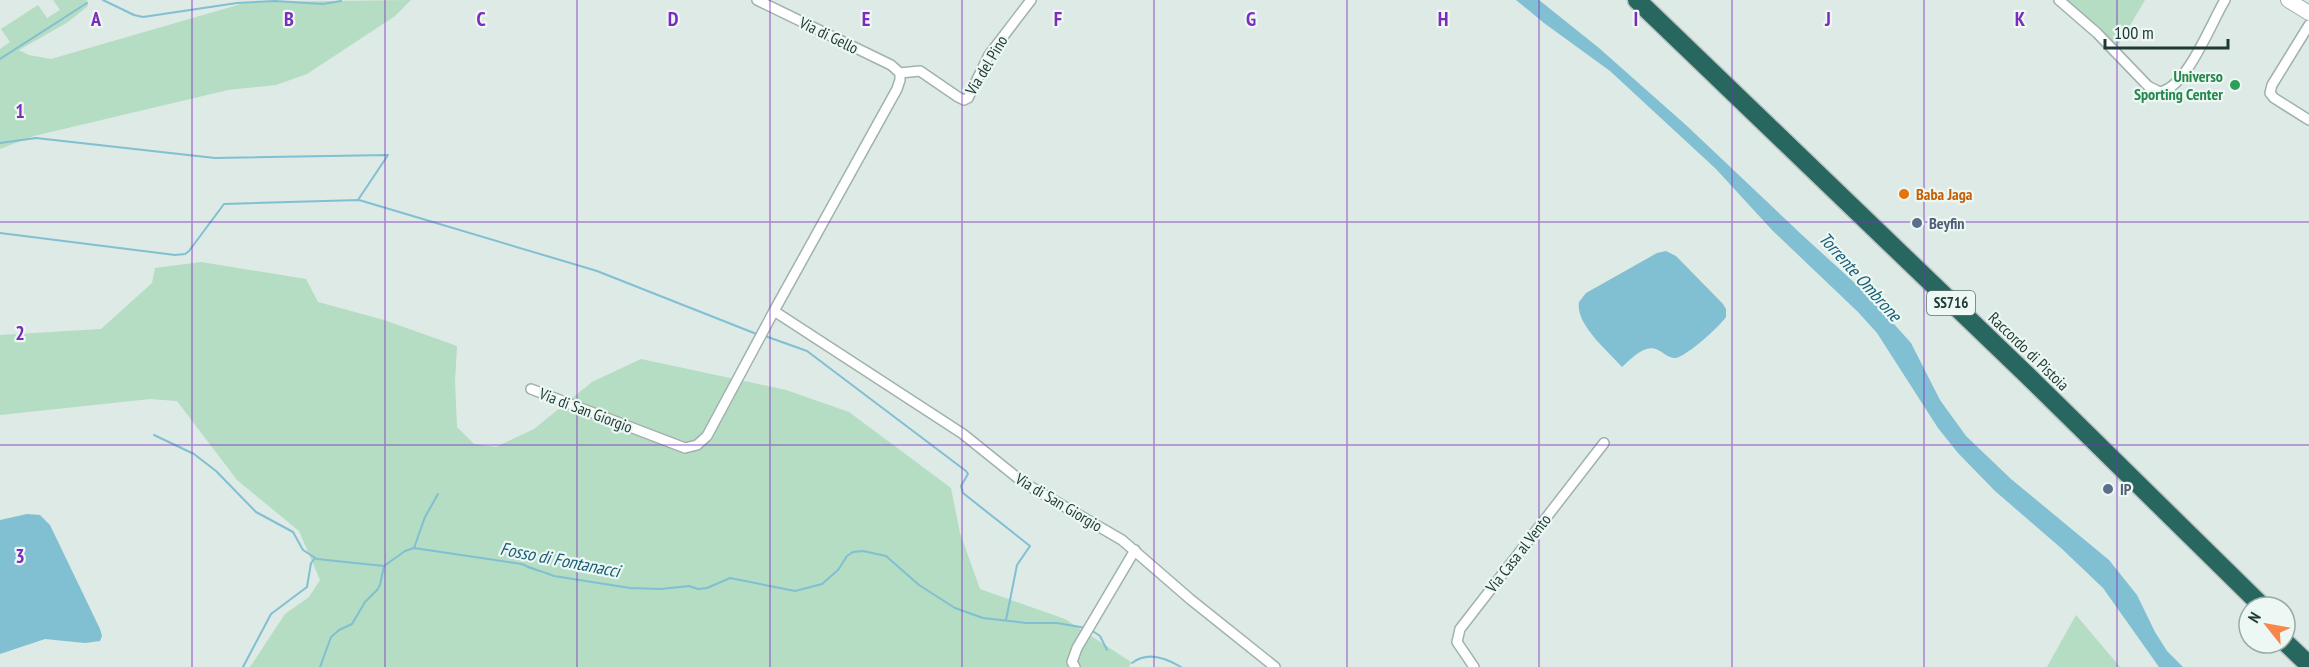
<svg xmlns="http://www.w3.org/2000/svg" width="2309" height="667" font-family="'PT Sans Narrow',sans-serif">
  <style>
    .green { fill: #b4ddc3 }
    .water { fill: #81bfd3 }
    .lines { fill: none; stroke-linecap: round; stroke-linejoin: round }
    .stream { stroke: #81bfd3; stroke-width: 2 }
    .street-casing { stroke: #a0b2ad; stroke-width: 12 }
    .secondary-casing { stroke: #9cb6af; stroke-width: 16 }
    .highway-casing { stroke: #bcc4c2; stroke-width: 21 }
    .street { stroke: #fff; stroke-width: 9 }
    .secondary { stroke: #fff; stroke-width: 14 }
    .highway { stroke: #286760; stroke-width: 18 }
    .grid { fill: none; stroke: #7b2cbf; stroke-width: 1.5; stroke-opacity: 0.55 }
    .leisure-dot { fill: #2e9e5b; stroke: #edf7f3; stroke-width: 2 }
    .food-dot { fill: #e8710a; stroke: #edf7f3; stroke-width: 2 }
    .service-dot { fill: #5c6f8a; stroke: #edf7f3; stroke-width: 2 }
    .labels { text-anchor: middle; stroke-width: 4.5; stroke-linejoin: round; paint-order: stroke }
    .shield { fill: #edf7f3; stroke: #5c736e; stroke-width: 1.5 }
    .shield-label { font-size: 15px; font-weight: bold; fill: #1e3a35 }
    .street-label { font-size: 16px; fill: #1e3a35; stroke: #edf7f3 }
    .leisure-label { font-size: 16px; font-weight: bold; fill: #27864d; stroke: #edf7f3; text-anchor: end }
    .food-label { font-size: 16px; font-weight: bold; fill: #c56008; stroke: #edf7f3; text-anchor: start }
    .service-label { font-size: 16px; font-weight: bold; fill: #4e5e75; stroke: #edf7f3; text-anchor: start }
    .water-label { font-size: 18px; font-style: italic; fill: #165f78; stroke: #edf7f3 }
    .grid-label { font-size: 20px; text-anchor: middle; font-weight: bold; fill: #7b2cbf; stroke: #edf7f3; stroke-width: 4.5; stroke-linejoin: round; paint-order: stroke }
  </style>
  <rect width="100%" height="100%" fill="#ddeae5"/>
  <g class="green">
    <path d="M53 0H87L88 6 68 22 19 50 29 55 51 59 248 2 411 0 395 16 307 74 290 80 276 85 228 90 34 136 0 149V49L10 42 1 29 38 5 47 18 60 10Z"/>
    <path d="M2064 0H2145L2116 49Z"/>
    <path d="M201 262 306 279 318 302 384 320 457 346 455 381 457 427 474 444 496 447 534 429 592 382 641 359 786 390 849 412 951 488 960 533 980 589 1065 619 1131 662 1129 667H250L285 614 309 597 320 580 299 531 237 480 177 401 150 399 0 415V335L101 329 152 283 155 268Z"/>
    <path d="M2076 615 2120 667H2047Z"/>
  </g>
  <g class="water">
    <path d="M1516 0H1539L1599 48 1687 126 1801 234 1868 295 1911 343 1940 400 1966 436 2011 479 2109 560 2137 595 2155 632 2167 651 2183 667H2159L2103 588 2061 548 1995 491 1958 453 1938 428 1877 333 1858 312 1772 230 1716 169 1610 71 1544 23Z"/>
    <path d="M1666 251 1676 256 1723 304 1726 309V317C1720 326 1685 358 1675 358 1668 358 1663 352 1658 350 1645 343 1631 359 1622 367 1608 351 1575 324 1579 302L1586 293 1657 253Z"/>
    <path d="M27 514 40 515 50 525 100 629 102 636 100 641 85 643 45 639 0 654V520Z"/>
  </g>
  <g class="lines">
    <g class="stream">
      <path d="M103 0 134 15 143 17 237 3 275 1 323 4 341 1"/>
      <path d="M0 59 87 3"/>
      <path d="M0 143 36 138 215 158 388 155 358 200"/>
      <path d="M0 233 175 255 185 254 189 251 224 204 359 200 597 271 759 335"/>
      <path d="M765 336 807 351 966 471 968 474 961 486 963 493 1030 546 1017 565 1006 620"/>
      <path d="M154 435 194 454 216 471 256 512 293 532 303 550 317 559 384 566 405 551 414 548 522 564C533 570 543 571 554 576L630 588 661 589 689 586 698 589 707 588 730 578 795 591 822 584 838 570 847 556 853 552 863 551 886 556 919 585 955 608 983 618 1026 623H1057L1086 628"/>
      <path d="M414 548 425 517 438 494"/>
      <path d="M1091 630 1100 636 1107 650"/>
      <path d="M1132 663C1147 651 1166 658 1181 667"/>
      <path d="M243 667 271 614 307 587 311 563 315 558"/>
      <path d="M320 667 331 637 339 630 352 624 365 602 377 590 380 585 384 566"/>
    </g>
    <g class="street-casing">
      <g id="street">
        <path d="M757 0 891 65 900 73"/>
        <path d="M2059 0 2097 33 2148 86 2160 92C2187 87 2211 23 2225 0"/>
        <path d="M2309 25 2272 85 2270 93 2274 98 2309 120"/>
        <path d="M900 73V80L897 89 774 311 963 434 1024 483 1122 540 1190 599 1275 667"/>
        <path d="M900 73 920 71 958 97 964 100 968 98 989 55 1031 0"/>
        <path d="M531 389 685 448 697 445 707 436 774 311"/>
        <path d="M1075 667 1072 662 1077 648 1135 550"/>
        <path d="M1474 667 1457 642 1460 629 1604 443"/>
      </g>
    </g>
    <g class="secondary-casing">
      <path id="secondary" d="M2288 0 2309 13"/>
    </g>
    <g class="highway-casing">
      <g id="highway">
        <path d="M1637 0 2028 376 2263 607"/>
        <path d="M2285 642 2309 665"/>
      </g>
    </g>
    <use href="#street" class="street"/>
    <use href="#secondary" class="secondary"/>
    <use href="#highway" class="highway"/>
  </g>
  <path class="grid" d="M192 0V667M385 0V667M577 0V667M770 0V667M962 0V667M1154 0V667M1347 0V667M1539 0V667M1732 0V667M1924 0V667M2117 0V667M0 222H2309M0 445H2309"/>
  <circle class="leisure-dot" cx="2235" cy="85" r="6"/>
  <circle class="food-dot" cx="1904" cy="194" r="6"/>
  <g class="service-dot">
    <circle cx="1917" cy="223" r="6"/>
    <circle cx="2108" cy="489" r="6"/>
  </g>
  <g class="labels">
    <rect class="shield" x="1927" y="291" width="48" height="24" rx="4.5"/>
    <g class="shield-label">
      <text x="1951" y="308">SS716</text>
    </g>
    <g class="street-label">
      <text transform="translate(829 35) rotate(26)" y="6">Via di Gello</text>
      <text transform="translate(986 65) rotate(-59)" y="6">Via del Pino</text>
      <text transform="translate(2029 351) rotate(44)" y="6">Raccordo di Pistoia</text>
      <text transform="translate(586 410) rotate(21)" y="6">Via di San Giorgio</text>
      <text transform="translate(1059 502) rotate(31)" y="6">Via di San Giorgio</text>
      <text transform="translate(1518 553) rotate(-52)" y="6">Via Casa al Vento</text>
    </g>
    <g class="leisure-label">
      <text x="2223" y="82">Universo<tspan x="2223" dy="18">Sporting Center</tspan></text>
    </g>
    <g class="food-label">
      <text x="1916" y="200">Baba Jaga</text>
    </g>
    <g class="service-label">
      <text x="1929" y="229">Beyfin</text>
      <text x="2120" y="495">IP</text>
    </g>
    <g class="water-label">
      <text transform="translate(1860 277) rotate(48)" y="6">Torrente Ombrone</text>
      <text transform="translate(560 560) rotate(11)" y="6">Fosso di Fontanacci</text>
    </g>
  </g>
  <g class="grid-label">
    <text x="96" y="26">A</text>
    <text x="289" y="26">B</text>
    <text x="481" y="26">C</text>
    <text x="673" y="26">D</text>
    <text x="866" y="26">E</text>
    <text x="1058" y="26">F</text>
    <text x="1251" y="26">G</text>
    <text x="1443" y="26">H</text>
    <text x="1636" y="26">I</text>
    <text x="1828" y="26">J</text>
    <text x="2020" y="26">K</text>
    <text x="20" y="118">1</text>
    <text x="20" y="340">2</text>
    <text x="20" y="563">3</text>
  </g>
  <g transform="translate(2267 625) rotate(301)"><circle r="28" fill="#edf7f3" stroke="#9aaba7" stroke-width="1.5"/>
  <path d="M0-4.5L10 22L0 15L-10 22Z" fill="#f9864b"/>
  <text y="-9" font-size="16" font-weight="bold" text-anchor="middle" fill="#1e3a35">N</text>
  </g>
  <path d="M2105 39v9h123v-9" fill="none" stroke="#1e3a35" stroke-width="3"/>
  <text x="2114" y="39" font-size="18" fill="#1e3a35" stroke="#edf7f3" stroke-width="4.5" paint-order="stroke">100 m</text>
</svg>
